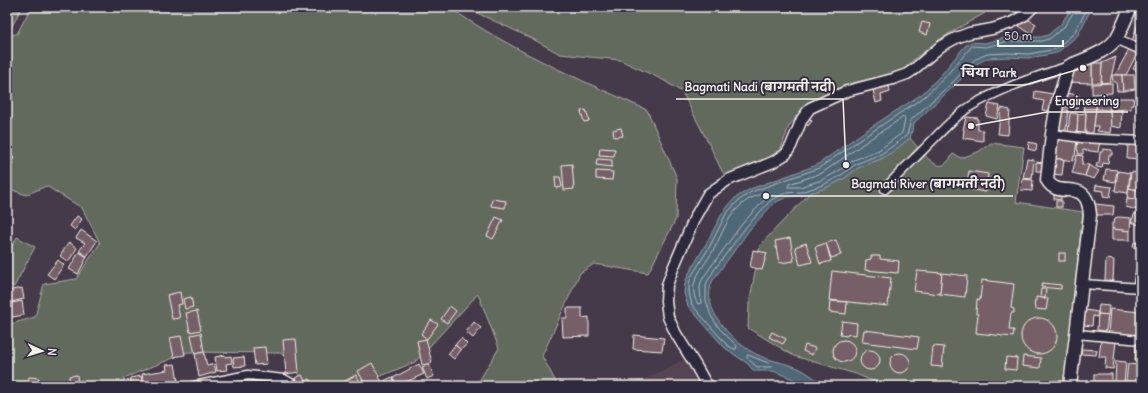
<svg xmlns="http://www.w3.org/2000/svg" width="1148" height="393" font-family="Delius,'Playpen Sans Deva',sans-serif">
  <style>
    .built { fill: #544553 }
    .green { fill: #626a5d; stroke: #abaea2 }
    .water { fill: #506878; stroke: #929fa5 }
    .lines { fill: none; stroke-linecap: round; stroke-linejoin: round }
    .shore { stroke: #b2babb; stroke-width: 1 }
    .building { fill: #775f68; stroke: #f4f1e8 }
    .minor-casing { stroke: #f4f1e8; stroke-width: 11 }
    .tertiary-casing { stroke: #f4f1e8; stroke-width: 13 }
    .secondary-casing { stroke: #f4f1e8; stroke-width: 15 }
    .minor { stroke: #2f2a3d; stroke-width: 8 }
    .tertiary { stroke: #2f2a3d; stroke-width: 10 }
    .secondary { stroke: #2f2a3d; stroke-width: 12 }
    .leader { fill: none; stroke: #f4f1e8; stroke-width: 1.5 }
    .callout-dot { fill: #f4f1e8; stroke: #2f2a3d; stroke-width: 1.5 }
    .callout-label { font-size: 12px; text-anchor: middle; font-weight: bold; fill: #f4f1e8; stroke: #2f2a3d; stroke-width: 3.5; stroke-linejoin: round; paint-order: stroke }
  </style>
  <rect width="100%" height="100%" fill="#453a4a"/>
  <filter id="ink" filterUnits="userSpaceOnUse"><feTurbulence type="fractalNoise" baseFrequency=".025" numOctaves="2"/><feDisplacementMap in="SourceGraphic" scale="8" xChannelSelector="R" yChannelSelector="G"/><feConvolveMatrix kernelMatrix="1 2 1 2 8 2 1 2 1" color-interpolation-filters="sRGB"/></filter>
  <g filter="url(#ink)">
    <path class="built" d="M683 360 692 371 697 386H610L645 379Z"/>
    <g class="green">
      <path d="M7 7H22L10 30 7 31Z"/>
      <path d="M31 7H449C510 50 579 79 647 110L677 178 676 219 648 273 594 264 580 273 542 356 558 386H476L499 348 478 294 415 362 357 386H309L281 353 188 352 124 378 123 386H7V325L35 317 44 284 76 279 100 243 82 208 46 186 26 195 7 188V35L17 34Z"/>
      <path d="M464 7H979L985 13 948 34 913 60 905 69 878 78 853 83 807 105 789 126 780 152 766 160 725 175 722 171 710 146 682 92 663 80 620 60 560 54 531 38Z"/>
      <path d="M910 138C916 145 935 172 945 164 948 162 951 157 953 154L961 158 978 152 991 143 1024 147 1016 202 1083 212 1064 386H884L856 374 794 356 748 328 749 304 760 245 810 193 825 188 842 180 858 168 883 158Z"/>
      <path d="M17 237 35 247 14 287 7 283V256Z"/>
      <path d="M254 381C265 381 280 380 289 386H226Z"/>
    </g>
    <path class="water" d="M1072 7H1092L1078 35 1057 53 1029 58 1008 57 988 58 976 64 955 85 914 123 910 138 895 150 883 158 858 168 842 180 825 188 802 196 787 197 774 203 750 229 713 280C698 308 734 344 758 355 772 362 791 363 804 371 811 375 818 381 824 386H810L773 371H755L752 369 748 364 725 348 688 306 684 293 685 284 688 275 706 244 723 212 735 198 750 189 817 165 865 131 922 94 941 75 965 46 971 42 985 43 1008 37H1041L1048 35 1061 24Z"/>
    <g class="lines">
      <g class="shore">
        <path d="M1075 7V10L1064 27 1049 39 1041 41H1009L986 47 972 46 944 78 924 97 867 135 819 168 751 192 738 201 726 214 710 246 691 277 689 284V292L692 305 727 345 734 349H736L737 346 719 328 711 316 706 300V284L714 270 746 227 771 200 786 193 801 192 823 185 840 176 856 164 881 154 893 146 907 135 911 120 953 82 974 60 987 54 1008 53 1029 54 1056 49 1074 33 1088 7"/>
        <path d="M904 117 905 120 902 133 879 150 854 160 837 172 822 180 800 187H788L789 184 822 173 870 139Z"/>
        <path d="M767 192 769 193V195L742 224 705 275 701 282 700 288 701 303 698 304C694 299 693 290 694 284 698 271 708 260 714 249 722 234 728 215 742 204 749 198 758 195 767 192Z"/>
        <path d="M748 355 771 364 773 366 771 367H757L747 358Z"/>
      </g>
    </g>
    <g class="building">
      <path d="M1024 17 1036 24 1031 34 1019 26Z"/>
      <path d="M1139 20 1141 21V44L1132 41Z"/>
      <path d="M922 22 930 24 927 35 919 32Z"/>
      <path d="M1130 48 1138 52 1126 75H1115Z"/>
      <path d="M1140 55 1141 56V72L1133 69Z"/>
      <path d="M1116 57 1110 82 1101 83 1102 63Z"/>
      <path d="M1092 63H1102L1101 83H1092Z"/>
      <path d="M1092 63V83L1067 82 1076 66Z"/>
      <path d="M1112 75H1122L1123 91H1117L1116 82H1113Z"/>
      <path d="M1122 75H1134L1135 89 1123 91Z"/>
      <path d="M1112 83V93L1092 94V84Z"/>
      <path d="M889 86 890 92 881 95 882 101 876 103 873 90Z"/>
      <path d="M1035 91 1053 94 1050 111 1042 110 1044 101 1034 99Z"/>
      <path d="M1065 93 1079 95 1077 109 1063 107Z"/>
      <path d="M1096 98H1110V110L1096 109Z"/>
      <path d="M1110 98H1134L1133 105H1131V109L1110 110Z"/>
      <path d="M1096 100V109H1084L1083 101Z"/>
      <path d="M989 104 1000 106 997 119 986 116Z"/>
      <path d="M1001 108 1010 110 1008 135 998 134Z"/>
      <path d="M1059 109 1068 110 1066 130 1057 129Z"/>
      <path d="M1084 109H1096L1093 133H1085L1086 113Z"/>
      <path d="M1096 109 1110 110 1111 126 1110 133 1097 131 1098 126H1094Z"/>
      <path d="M1140 109H1141V128H1138Z"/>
      <path d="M586 110 589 121 584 122 581 111Z"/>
      <path d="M1110 110H1122L1121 128 1111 126Z"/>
      <path d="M1070 113 1078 114 1077 133 1068 132Z"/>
      <path d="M1086 113 1085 133H1077L1078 114Z"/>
      <path d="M966 117 978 118V130H983V141L963 138 964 130H963Z"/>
      <path d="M809 118 812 121 808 126 805 123Z"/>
      <path d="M621 128 623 136 614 137 613 130Z"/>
      <path d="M1057 137 1077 140 1075 156H1074L1073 161 1054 158Z"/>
      <path d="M1078 138 1100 141 1098 152 1083 150V154H1078V150H1077Z"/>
      <path d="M1029 142 1037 144 1036 151 1028 149Z"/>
      <path d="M1128 145 1141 146V159L1127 158Z"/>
      <path d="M600 148 615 149 614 156 599 155Z"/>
      <path d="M1103 149 1112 150V155H1109L1108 164 1103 163 1102 168 1096 167 1097 163H1099L1100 152H1102Z"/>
      <path d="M7 152 14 158 11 162 13 163 8 169Z"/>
      <path d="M1077 155 1083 156 1082 164 1089 165 1085 176 1072 173Z"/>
      <path d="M1054 158 1064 160 1062 175 1052 174Z"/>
      <path d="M597 159 612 160V167L596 165Z"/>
      <path d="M1027 159 1034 160 1032 179 1023 178Z"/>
      <path d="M1036 162 1044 163 1043 171H1036Z"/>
      <path d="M572 164 574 189 564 190 562 165Z"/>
      <path d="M1089 165 1099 171 1094 179 1085 176Z"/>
      <path d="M1106 169 1117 170 1115 182 1104 180Z"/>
      <path d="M596 171 613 172 612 180 596 179Z"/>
      <path d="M969 171 988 174 986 192 966 189Z"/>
      <path d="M1118 171 1130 173 1128 193 1115 191Z"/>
      <path d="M1131 172 1140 173 1138 190 1129 188Z"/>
      <path d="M555 177H560L562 187 556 188Z"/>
      <path d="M1022 179 1033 180 1032 191 1021 190Z"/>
      <path d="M1096 185 1112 187 1110 197 1103 196 1104 191 1095 190Z"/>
      <path d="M1129 188 1141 191V200L1127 198Z"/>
      <path d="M1054 193 1061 194V200L1054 199Z"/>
      <path d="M1127 198 1141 200V211L1126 207Z"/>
      <path d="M492 199 506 201 505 208 491 206Z"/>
      <rect x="1056" y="201" width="6" height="6"/>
      <path d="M1095 204 1114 206 1113 215H1094Z"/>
      <path d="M1135 213 1141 215V226L1131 222Z"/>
      <path d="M77 216 82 219 75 230 70 226Z"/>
      <path d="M496 217 503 220 493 239 487 236Z"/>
      <path d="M1118 217 1131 218 1130 231 1112 229V223H1114L1115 218Z"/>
      <path d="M1112 229 1130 231V240H1112Z"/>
      <path d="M81 230 97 241 87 256 79 251 85 243 76 238Z"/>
      <path d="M790 238 794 261 779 263 775 241Z"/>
      <path d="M836 240 841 255 831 258 826 243Z"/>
      <path d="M69 242 77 248 68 262 60 256Z"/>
      <path d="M1134 242 1141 244V249L1133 247Z"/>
      <path d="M806 243 812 262 800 265 795 247Z"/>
      <path d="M826 243 831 261 820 264 815 247Z"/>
      <path d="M753 250 767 253 762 270 750 267Z"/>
      <path d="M79 252 87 257 78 274 69 269Z"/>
      <rect x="1059" y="253" width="6" height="8"/>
      <path d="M871 256H880V259L899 261 898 273 865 270 866 260 871 259Z"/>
      <path d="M1106 259 1114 260 1113 281 1105 280Z"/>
      <path d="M58 260 64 265 54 279 47 274Z"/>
      <path d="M832 271 891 278 888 306 829 300Z"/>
      <path d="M917 271 942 273 940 294 914 291Z"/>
      <path d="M942 273 967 276 965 297 940 294Z"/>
      <path d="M982 280 1014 284 1011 308 1014 309V313H1011L1009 330H1014L1013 337 976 333 978 314H976L977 299 980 300Z"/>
      <path d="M1042 283 1061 285V289L1041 287Z"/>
      <path d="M22 288 24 299 7 303V291Z"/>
      <path d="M1041 289H1046L1045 298H1040Z"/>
      <path d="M180 292 182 304 177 305 180 318 172 319 167 295Z"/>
      <path d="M191 297 193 307 185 309 183 299Z"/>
      <path d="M1036 297 1048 299 1046 310 1035 309 1034 301H1036Z"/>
      <path d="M22 301 24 315 7 318V304Z"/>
      <path d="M830 301 847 302 846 314 829 312Z"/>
      <path d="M1099 305 1109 306 1108 315 1098 314Z"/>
      <path d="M450 306 456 311 447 323 441 319Z"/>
      <path d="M567 308H582V318L589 317V336L563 337 562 318H567Z"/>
      <path d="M1110 309 1141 312V336L1108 333Z"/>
      <path d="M1085 310 1098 312 1097 317 1093 316 1092 326 1083 325Z"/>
      <path d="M197 311 201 330 190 332 186 313Z"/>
      <path d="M1098 314 1108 315 1106 331 1097 330Z"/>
      <circle cx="1039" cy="336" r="18"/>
      <path d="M431 320 438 324 427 339 421 334Z"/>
      <path d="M842 321 857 323 856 335 848 334 847 336 840 335Z"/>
      <path d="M474 322 481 328 473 338 466 332Z"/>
      <path d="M864 330 919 337 917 349 862 342Z"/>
      <path d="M772 332 786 339 783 344 769 337Z"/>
      <path d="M201 333 204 352 195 354 191 335Z"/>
      <path d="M634 335 664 338 662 351 633 349Z"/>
      <path d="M181 336 185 355 174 357 170 338Z"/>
      <path d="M461 338 467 344 461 350 455 345Z"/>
      <path d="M296 339 299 372 286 374 283 340Z"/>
      <path d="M426 339 432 363 422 365 417 341Z"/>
      <circle cx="844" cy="351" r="11"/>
      <path d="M1101 340 1116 341 1113 369 1105 368 1106 357H1099Z"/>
      <path d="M1136 344H1141V360H1135Z"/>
      <path d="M455 345 461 350 454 359 448 354Z"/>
      <path d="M805 345 815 348 812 355 803 351Z"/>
      <path d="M933 346 944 347 942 367 931 366Z"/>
      <path d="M265 347 267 364 255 365 253 348Z"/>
      <path d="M1082 349 1097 350 1096 355 1081 354Z"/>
      <circle cx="870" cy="360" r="10"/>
      <path d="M204 352 207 366 214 364 216 372 199 377 195 354Z"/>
      <circle cx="900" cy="363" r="10"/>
      <path d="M225 355V357L231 356 232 363 226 364 227 370 217 371 215 357Z"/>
      <path d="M1023 356 1041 358 1040 368 1022 366Z"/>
      <path d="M244 357 245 366 234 367 233 358Z"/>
      <path d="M1006 357 1017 358 1016 370 1005 369Z"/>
      <path d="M1116 361 1126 362 1124 383 1115 382Z"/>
      <path d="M372 363 384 386H366L358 371Z"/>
      <path d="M175 364 178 381 144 386 142 374 167 370 166 365Z"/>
      <path d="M419 364 424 374 397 386 393 378Z"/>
      <path d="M429 364 434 376 427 379 422 367Z"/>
      <path d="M1128 364 1139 365 1137 382 1126 381Z"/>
      <path d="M1139 365H1141V381H1137Z"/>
      <rect x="1094" y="374" width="18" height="8"/>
      <path d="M77 375 78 385 70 386 69 376Z"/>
      <path d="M302 375 305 381 310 379 313 386H299L295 378Z"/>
      <path d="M356 375 359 380 348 386 345 381Z"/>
      <path d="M141 376 143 386H132L130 378Z"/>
      <path d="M29 377 39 378 38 386H28Z"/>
      <path d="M392 377 397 386H386L384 381Z"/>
      <path d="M1026 381 1038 384 1037 386H1019L1020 383 1025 384Z"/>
    </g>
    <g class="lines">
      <g class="minor-casing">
        <g id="minor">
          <path d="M1116 39 1141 50"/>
          <path d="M1052 134 1082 138 1141 141"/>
          <path d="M885 189C897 175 910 163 923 150 940 133 957 113 978 102 1007 86 1038 76 1069 66"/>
          <path d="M1083 284 1141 288"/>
          <path d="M1137 288 1141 270"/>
          <path d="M1077 334 1141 340"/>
          <path d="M194 386 248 375 284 379 296 386"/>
        </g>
      </g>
      <g class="tertiary-casing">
        <path id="tertiary" d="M709 386 705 382 696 366 676 334 668 317 666 301 667 285 674 266 695 217 708 194 728 180 773 162 786 154 791 146 802 119 810 108 847 91 893 79 907 74 913 70 941 46 956 38 969 33 992 29 1011 23 1025 15 1033 7"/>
      </g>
      <g class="secondary-casing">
        <path id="secondary" d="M1070 386 1090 215C1087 174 1059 202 1047 180L1052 134 1057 104 1069 66C1084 59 1106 53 1116 39 1122 29 1126 17 1131 7"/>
      </g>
      <use href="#minor" class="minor"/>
      <use href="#tertiary" class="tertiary"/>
      <use href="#secondary" class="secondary"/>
    </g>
  </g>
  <path class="leader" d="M1083 68L1025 85H954M846 165L843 99H676M971 126L1047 112H1128M766 196L844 196H1013"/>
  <g class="callout-dot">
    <circle cx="1083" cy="68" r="4"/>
    <circle cx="846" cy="165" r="4"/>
    <circle cx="971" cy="126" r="4"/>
    <circle cx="766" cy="196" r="4"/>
  </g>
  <g class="callout-label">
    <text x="989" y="77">चिया Park</text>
    <text x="760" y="91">Bagmati Nadi (बागमती नदी)</text>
    <text x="1087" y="105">Engineering</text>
    <text x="928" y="188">Bagmati River (बागमती नदी)</text>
  </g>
  <rect width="1148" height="393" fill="none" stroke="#2f2a3d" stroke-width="24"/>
  <rect x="12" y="12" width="1124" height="369" fill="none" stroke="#f4f1e8" stroke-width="1.5" filter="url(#ink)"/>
  <g transform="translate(42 351) rotate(94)" stroke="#2f2a3d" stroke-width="3" paint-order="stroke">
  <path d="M0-3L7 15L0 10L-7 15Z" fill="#f4f1e8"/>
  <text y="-6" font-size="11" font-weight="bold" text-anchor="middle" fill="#f4f1e8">N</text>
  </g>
  <path d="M998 40v6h65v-6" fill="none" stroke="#f4f1e8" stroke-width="2"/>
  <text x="1004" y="40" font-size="12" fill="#f4f1e8" stroke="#2f2a3d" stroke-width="3" paint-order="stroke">50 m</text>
</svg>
